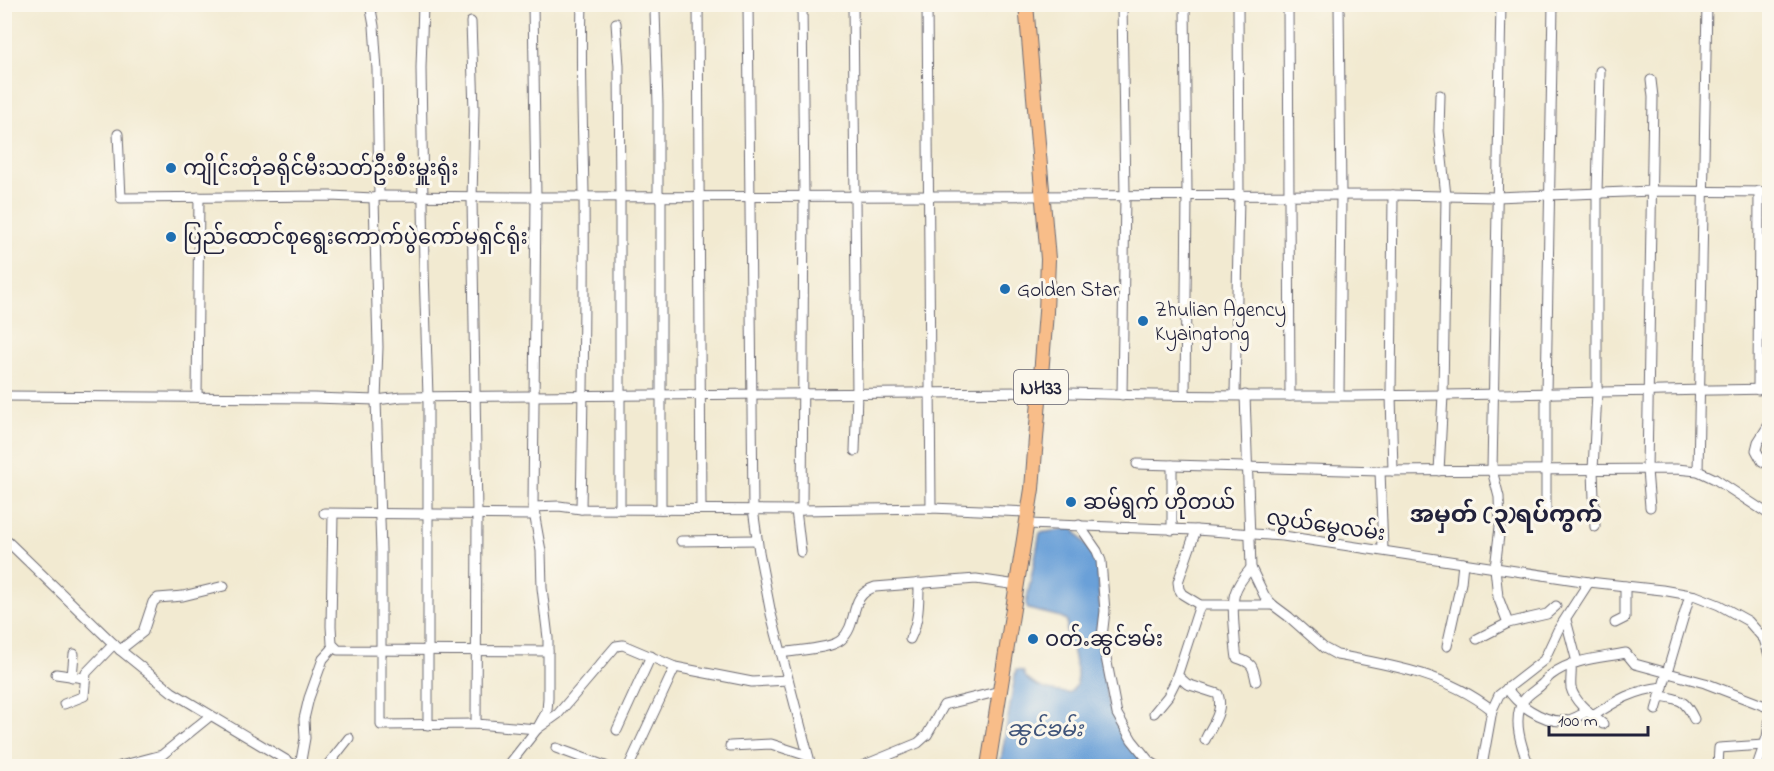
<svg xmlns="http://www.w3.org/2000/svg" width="1774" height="771" font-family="'Indie Flower','Noto Sans Myanmar',sans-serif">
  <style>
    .water { fill: #6ba0d8; stroke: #46618a; stroke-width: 1.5 }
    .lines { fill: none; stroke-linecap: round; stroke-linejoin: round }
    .minor-casing { stroke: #6b6870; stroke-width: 11 }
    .highway-casing { stroke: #6b6870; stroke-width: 16 }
    .minor { stroke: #fff; stroke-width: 9 }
    .highway { stroke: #f8bd89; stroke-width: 14 }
    .poi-dot { fill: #1f6fb2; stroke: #fbf7ec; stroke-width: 2 }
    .labels { text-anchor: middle; stroke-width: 6; stroke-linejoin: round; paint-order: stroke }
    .shield { fill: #fbf7ec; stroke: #636270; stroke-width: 1.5 }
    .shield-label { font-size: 20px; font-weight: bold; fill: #22223b }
    .poi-label { font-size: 21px; fill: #22223b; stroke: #fbf7ec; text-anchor: start }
    .street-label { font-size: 21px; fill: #22223b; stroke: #fbf7ec }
    .water-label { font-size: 22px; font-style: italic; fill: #3f547a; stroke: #fbf7ec }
    .quarter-label { font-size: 24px; font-weight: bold; fill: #22223b; stroke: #fbf7ec }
  </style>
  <rect width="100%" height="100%" fill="#fbf7ec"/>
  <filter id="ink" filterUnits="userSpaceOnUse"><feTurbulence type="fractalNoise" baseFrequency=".0167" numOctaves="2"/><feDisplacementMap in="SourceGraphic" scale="12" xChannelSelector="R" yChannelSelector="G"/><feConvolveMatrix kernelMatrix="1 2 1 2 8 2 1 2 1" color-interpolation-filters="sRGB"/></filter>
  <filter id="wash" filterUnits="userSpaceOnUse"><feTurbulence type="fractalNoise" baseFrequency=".008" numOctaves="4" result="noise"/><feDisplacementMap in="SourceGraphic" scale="24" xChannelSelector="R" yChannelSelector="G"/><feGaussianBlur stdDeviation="1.35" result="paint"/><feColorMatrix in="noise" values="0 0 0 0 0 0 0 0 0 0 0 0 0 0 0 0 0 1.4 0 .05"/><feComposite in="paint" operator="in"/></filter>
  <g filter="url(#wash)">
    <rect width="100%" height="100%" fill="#f2ead1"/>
    <path class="water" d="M1073 528 1093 554 1098 569 1100 612 1096 633 1109 704 1125 741 1149 766H1000L1016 670 1023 671C1027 687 1053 692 1069 693L1077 685V672L1072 648 1066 644 1067 621 1061 617 1028 609 1026 604 1040 533Z"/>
  </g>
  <g filter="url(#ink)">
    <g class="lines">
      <g class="minor-casing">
        <g id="minor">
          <path d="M370 4 374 26 377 70 379 196"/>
          <path d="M423 4 421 68 424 269 428 397V725"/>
          <path d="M657 4 655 11 658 104V196"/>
          <path d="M698 4 701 509"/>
          <path d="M748 4 753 509 759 552 771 614 811 766"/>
          <path d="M802 4 804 196 802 510"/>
          <path d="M853 4 857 394 855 451"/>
          <path d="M927 4 931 508"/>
          <path d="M1288 4 1290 396"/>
          <path d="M1501 4 1492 470 1499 497 1500 527 1495 568 1498 597 1508 623"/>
          <path d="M471 22 474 110 472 199 477 514 476 724"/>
          <path d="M616 23 619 66 620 196V509"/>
          <path d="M118 134 121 198 330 196 374 198"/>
          <path d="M1758 390 1759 191"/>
          <path d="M1122 395 1125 195 1122 4"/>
          <path d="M1185 395 1187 195 1185 4"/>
          <path d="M1235 395 1239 195 1238 4"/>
          <path d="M1245 395 1251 568 1265 597 1273 605 1289 617 1324 648 1337 655C1391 665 1447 674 1492 710L1482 766"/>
          <path d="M1339 395 1341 195 1339 4"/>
          <path d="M5 396 314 398 376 400 401 397 1041 392C1284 401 1527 393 1770 389"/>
          <path d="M197 397 199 197"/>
          <path d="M1770 423 1758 442 1756 450 1762 461 1770 466"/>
          <path d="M1137 464 1380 471 1676 469 1698 471 1715 479 1770 515"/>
          <path d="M1172 465V530"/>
          <path d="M1380 471 1383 550"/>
          <path d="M1393 471 1391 395 1393 195"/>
          <path d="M1439 471 1443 395 1446 196 1439 131 1440 95"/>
          <path d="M1698 471 1707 4"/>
          <path d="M533 507 559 506 581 509 802 510 931 508 1028 512"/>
          <path d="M1650 507 1647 470 1653 97 1651 80"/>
          <path d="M581 509C583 405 585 300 584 195 583 132 580 68 582 4"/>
          <path d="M661 509V196"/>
          <path d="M796 510 801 552"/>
          <path d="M1546 511V393L1553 4"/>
          <path d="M324 513 536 515"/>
          <path d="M333 514 331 626 332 644 338 650 548 651"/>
          <path d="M1027 524 1196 530 1283 536 1589 582 1662 590 1696 596 1719 605 1748 621 1764 639 1770 658"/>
          <path d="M1079 525 1097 551 1101 561 1105 611 1102 637 1117 714 1132 740 1149 761 1157 766"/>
          <path d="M1595 527 1593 470 1597 393V193L1600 71"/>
          <path d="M1196 530 1178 582 1179 589 1182 594 1200 605H1273"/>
          <path d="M4 538 120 650 172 692 296 766"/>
          <path d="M681 541 757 540"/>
          <path d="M1251 568C1232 590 1232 597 1234 625 1235 636 1235 647 1237 658 1252 663 1253 665 1256 681"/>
          <path d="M1566 620 1577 662"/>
          <path d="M1615 623 1625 618V586"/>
          <path d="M910 639C919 621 919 604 919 583"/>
          <path d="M1477 639 1508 623 1547 614 1556 606"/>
          <path d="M1447 646 1461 583 1463 563"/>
          <path d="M120 650 143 632 153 602 158 598 183 596 224 586"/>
          <path d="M781 653C796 650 831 649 841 640 860 623 847 596 875 587L976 579 1017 585"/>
          <path d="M1571 664C1572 672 1570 681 1571 688 1575 703 1591 714 1603 724"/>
          <path d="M56 674 84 678"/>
          <path d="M1177 675 1187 684 1218 694C1224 712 1212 724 1205 740"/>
          <path d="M72 677 74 654"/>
          <path d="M788 680 752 682 675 667 623 645 616 646 558 714 537 729 476 724 381 725V550L376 400 378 347 374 198 379 196 536 197 1393 195 1497 197 1652 191 1770 192"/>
          <path d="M1507 688C1516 704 1542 721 1561 721 1570 722 1580 715 1588 711"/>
          <path d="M1660 696C1681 699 1685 700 1694 719"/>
          <path d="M64 704 84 696 86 673 114 644"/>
          <path d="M1492 710 1499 695 1544 660 1558 630 1589 582"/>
          <path d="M1656 710 1690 595"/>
          <path d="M1154 713 1168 696 1175 682 1200 605"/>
          <path d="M1593 716C1617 700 1634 690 1663 687"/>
          <path d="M617 730 651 656"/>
          <path d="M730 746 771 744 808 756"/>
          <path d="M556 748 605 766"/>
          <path d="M120 766 162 755 210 716"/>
          <path d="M300 766 305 738 304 719 309 698 323 659 334 647"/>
          <path d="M327 766 349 738"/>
          <path d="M508 766 537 729 547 711 548 698V638L542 588 541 551 533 507 536 197 533 4"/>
          <path d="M629 766 675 667"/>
          <path d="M862 766 918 743 927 735 944 705 1000 691"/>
          <path d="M1529 766C1522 748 1511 718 1524 700 1528 694 1536 690 1541 685 1545 682 1547 678 1551 675 1572 659 1600 658 1626 653L1635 664 1705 683 1770 708"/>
          <path d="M1534 766 1540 765 1553 766"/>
          <path d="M1718 766 1719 748 1764 745"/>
          <path d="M1757 766 1767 737 1770 717"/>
        </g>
      </g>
      <g class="highway-casing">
        <path id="highway" d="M988 766 1032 489 1046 312 1048 259 1026 4"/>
      </g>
      <use href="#minor" class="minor"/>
      <use href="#highway" class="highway"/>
    </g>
  </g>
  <g class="poi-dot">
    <circle cx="171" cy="168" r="6"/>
    <circle cx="171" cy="237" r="6"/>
    <circle cx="1005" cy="289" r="6"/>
    <circle cx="1143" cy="321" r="6"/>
    <circle cx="1071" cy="502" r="6"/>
    <circle cx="1033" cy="639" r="6"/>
  </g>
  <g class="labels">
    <rect class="shield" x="1014" y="370" width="54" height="34" rx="4.5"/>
    <g class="shield-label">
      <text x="1041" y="394">NH33</text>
    </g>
    <g class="poi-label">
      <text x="183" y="175">ကျိုင်းတုံခရိုင်မီးသတ်ဦးစီးမှူးရုံး</text>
      <text x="183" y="244">ပြည်ထောင်စုရွေးကောက်ပွဲကော်မရှင်ရုံး</text>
      <text x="1017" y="296">Golden Star</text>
      <text x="1155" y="316">Zhulian Agency<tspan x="1155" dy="24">Kyaingtong</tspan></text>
      <text x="1083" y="509">ဆမ်ရွက် ဟိုတယ်</text>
      <text x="1045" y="646">ဝတ်ႉၼွင်ၶမ်း</text>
    </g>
    <g class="street-label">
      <text transform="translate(1326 525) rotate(8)" y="7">လွယ်မွေလမ်း</text>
    </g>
    <g class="water-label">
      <text x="1045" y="736">ၼွင်ၶမ်း</text>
    </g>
    <g class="quarter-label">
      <text x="1506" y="522">အမှတ် (၃)ရပ်ကွက်</text>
    </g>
  </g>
  <rect width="1774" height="771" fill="none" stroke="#fbf7ec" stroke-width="24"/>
  <path d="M1549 726v9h99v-9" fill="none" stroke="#22223b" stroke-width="3"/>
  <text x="1558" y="726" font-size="18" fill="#22223b" stroke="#fbf7ec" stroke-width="4.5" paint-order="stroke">100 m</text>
</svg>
